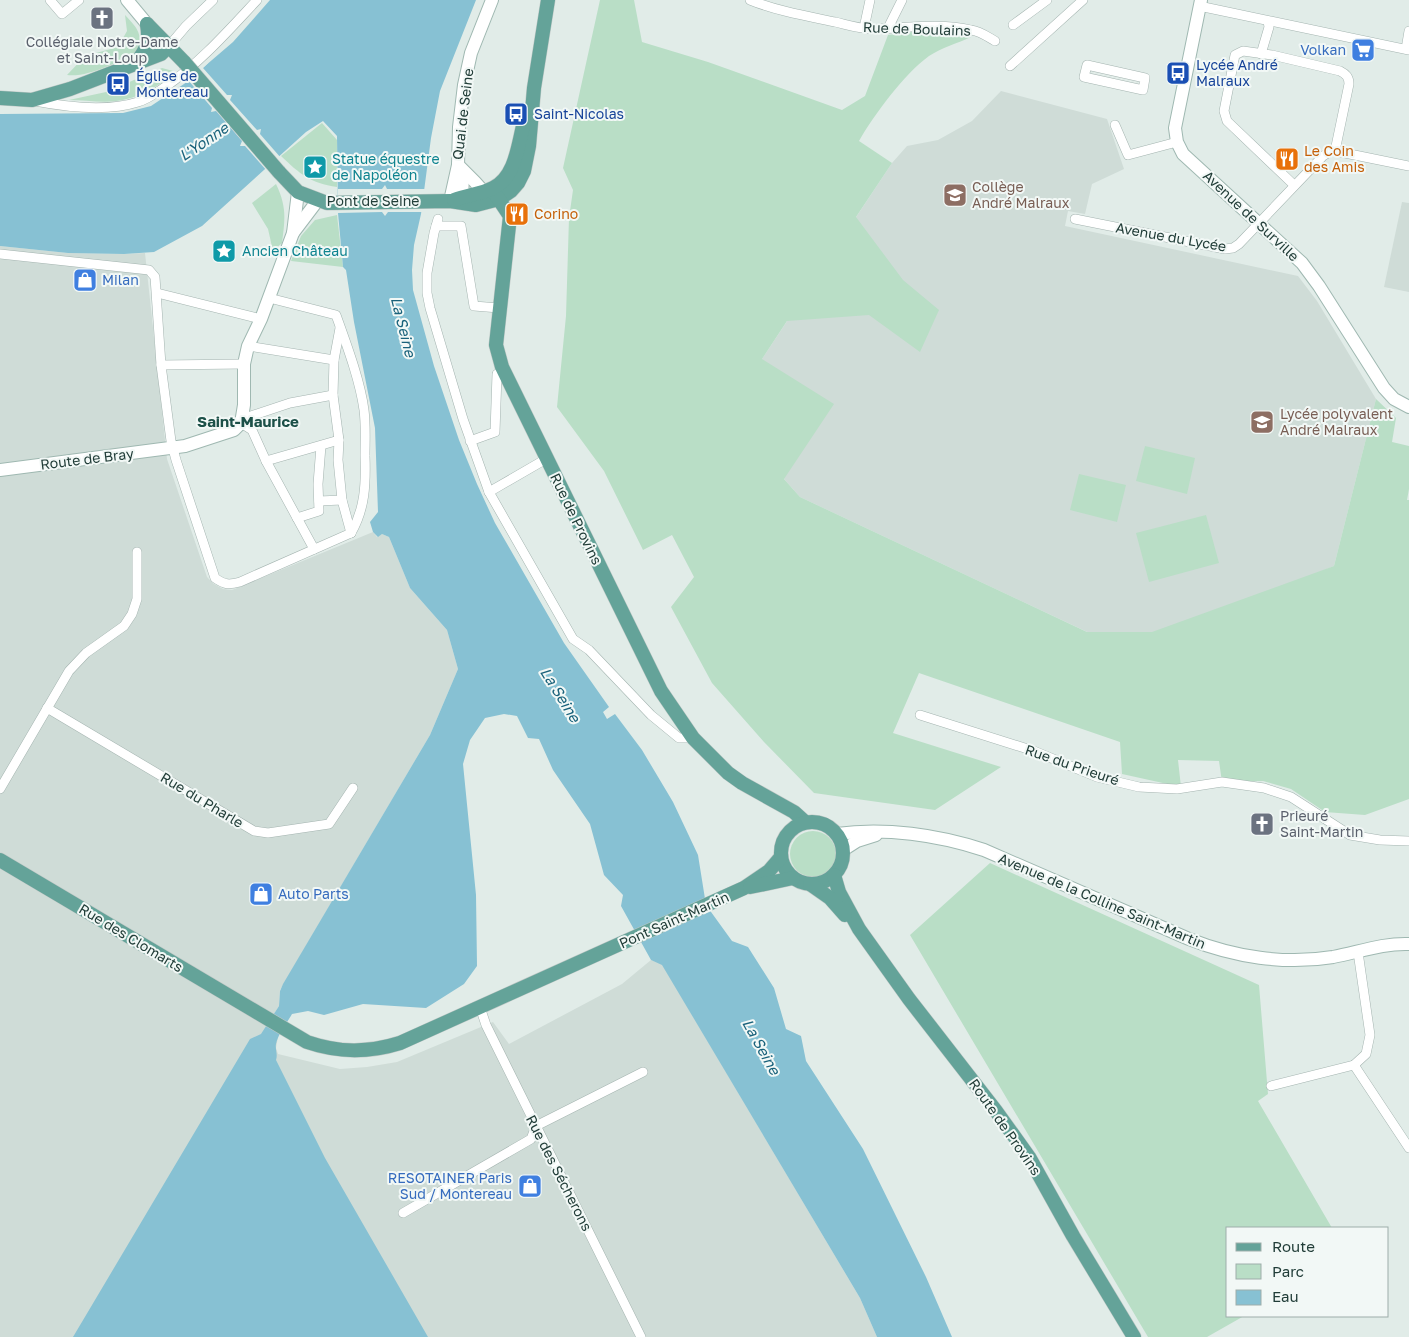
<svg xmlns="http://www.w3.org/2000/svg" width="1409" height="1337" font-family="'Golos Text',sans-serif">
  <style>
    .built { fill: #cfdcd7 }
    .green { fill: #b9dec6 }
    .water { fill: #87c1d3 }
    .pier { fill: #e1ece8 }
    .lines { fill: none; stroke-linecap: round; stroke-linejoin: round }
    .street-casing { stroke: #a4b4b0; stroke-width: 10 }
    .secondary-casing { stroke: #9fb8b1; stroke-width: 14 }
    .primary-casing { stroke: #c1c9c7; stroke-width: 15 }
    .street { stroke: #fff; stroke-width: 9 }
    .secondary { stroke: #fff; stroke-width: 12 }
    .primary { stroke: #64a399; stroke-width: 14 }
    .primary-bridge-casing { stroke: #c1c9c7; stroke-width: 15; stroke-linecap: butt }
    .primary-bridge { stroke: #64a399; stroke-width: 14 }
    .labels { text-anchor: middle; stroke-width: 4; stroke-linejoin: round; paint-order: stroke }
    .street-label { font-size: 14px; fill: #213d38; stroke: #f2f8f6 }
    .worship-label { font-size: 14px; fill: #5b616d; stroke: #f2f8f6 }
    .shop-label { font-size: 14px; fill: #366cbe; stroke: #f2f8f6; text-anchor: end }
    .transit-label { font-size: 14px; fill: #164399; stroke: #f2f8f6; text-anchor: start }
    .food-label { font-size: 14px; fill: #c56008; stroke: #f2f8f6; text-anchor: start }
    .culture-label { font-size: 14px; fill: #0d838f; stroke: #f2f8f6; text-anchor: start }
    .education-label { font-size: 14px; fill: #785e54; stroke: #f2f8f6; text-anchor: start }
    .water-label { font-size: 15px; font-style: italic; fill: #19627b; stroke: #f2f8f6 }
    .neighbourhood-label { font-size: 15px; font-weight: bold; fill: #1c5048; stroke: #f2f8f6 }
  </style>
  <rect width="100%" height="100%" fill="#e1ece8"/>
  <g class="built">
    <path d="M1001 91 1107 119 1124 169 1092 184 1085 214 1068 211 1065 226 1298 276 1317 301 1376 399 1334 566 1130 652 800 497 785 480 739 399 762 359 892 163 907 146 938 140 972 121Z"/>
    <path d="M1402 202 1409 203V292L1384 287Z"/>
    <path d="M0 246 68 253 124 254 145 253 167 459 207 577 214 584 223 589 232 590 373 532 377 537 382 534 389 537 410 588 447 630 458 669 430 735 280 990 279 1006 265 1029 278 1037 276 1048 278 1054 340 1069 367 1067 397 1062 493 1022 509 1044 622 984 651 960 662 964 860 1298 877 1337H0Z"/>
  </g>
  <g class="green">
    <path d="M600 0H634L642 42 708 62 842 110 865 96 888 35 927 30 971 37C958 43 941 48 929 56 904 74 874 115 859 141L892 163 856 217 903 280 939 310 920 352 869 315 787 321 762 359 834 404 784 479 800 497 1087 632H1152L1334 566 1376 399 1396 418 1392 442 1409 446V489L1407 500H1409V799L1365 815 1325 812 1291 789 1263 781 1222 782 1219 761 1178 760 1181 787 1122 774 1120 742 919 673 893 733 1001 767 935 810 814 793 764 742 712 683 671 607 694 577 672 535 643 550 604 471 557 407 566 316 569 218 573 190 563 168Z"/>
    <path d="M125 15C137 28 142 32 139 50 122 61 87 78 67 75L85 56 118 47 127 31Z"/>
    <path d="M162 68 173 71C161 87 136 99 116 101 101 103 84 100 69 100L106 92Z"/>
    <path d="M322 123 337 140V187C310 183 300 174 281 156Z"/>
    <path d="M276 184C287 207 285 219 282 243L273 251 268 229 252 203Z"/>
    <path d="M337 215 343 267 291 261 301 236 315 220Z"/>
    <path d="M1145 446 1195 458 1187 494 1136 481Z"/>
    <path d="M1079 474 1126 485 1117 522 1070 510Z"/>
    <path d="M1206 515 1219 563 1149 582 1136 533Z"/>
    <circle cx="813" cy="854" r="23"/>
    <path d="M990 863 1259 985 1268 1094 1258 1101 1332 1228H1228V1316H1244L1207 1337H1148L910 935Z"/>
  </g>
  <path class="water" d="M270 0H476L440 91 431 138 421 214 414 245 412 270 413 290 434 366 459 440 477 484 495 523 564 643 609 707 603 712 607 719 615 714 642 750 673 802 698 855 706 905 732 941 748 947 774 988 786 1029 801 1036 806 1061 863 1149 926 1277 952 1337H877L860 1298 662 965 651 960 621 906 623 895 604 875 590 824 553 770 539 739 528 738 517 716 504 714 485 718 470 740 463 764 476 895 477 966 464 984 426 1008 363 1004 324 1015 308 1011 292 1014C287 1023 278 1034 276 1044 275 1050 278 1054 276 1060L325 1158 428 1337H73L250 1039 261 1034 279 1006 280 991 283 984 430 735 458 669 447 630 410 588 389 537 382 534 378 537 373 532 370 522 378 512 375 428 354 322 346 270 343 267 338 213 337 136 323 121 306 132 202 226 154 252 124 254 68 253 0 246V114L123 113 151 106 184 84 233 42Z"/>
  <g class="pier">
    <path d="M206 61 208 63 203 68 227 95H232L230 100 257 130 261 129 260 134 281 158 267 171 245 146H240L242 141 216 111 211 112 212 108 188 80 183 84 182 82Z"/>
    <path d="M385 185 387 189H427L424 212H388L385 216 382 212 338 213V189H382Z"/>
  </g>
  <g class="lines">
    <g class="street-casing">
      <g id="street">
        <path d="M50 0 62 14 79 0"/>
        <path d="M750 0C777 11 806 16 835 22 848 25 863 30 876 29 907 28 941 23 971 30 980 31 988 37 995 41"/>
        <path d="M1199 6 1409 50"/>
        <path d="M1013 25 1047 0"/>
        <path d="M864 28 870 0"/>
        <path d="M888 28 902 0"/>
        <path d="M169 46 186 26 213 0"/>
        <path d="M1406 49 1409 31"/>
        <path d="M1261 54 1269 27 1268 21"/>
        <path d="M1087 65 1145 78 1143 90 1084 77Z"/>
        <path d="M1010 66 1083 0"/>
        <path d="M35 101C66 107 107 112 138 102 148 99 156 93 165 87 200 63 228 31 257 0"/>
        <path d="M1115 125 1128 155 1177 142"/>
        <path d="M1294 185 1227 121 1224 111 1235 55 1243 51 1272 55 1340 71C1346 74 1349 77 1349 84L1335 151 1409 166"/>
        <path d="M438 219 434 233 427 273V293L430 308 463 419 489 492 573 639 589 650 651 715 679 738H693"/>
        <path d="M1075 219 1225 249 1233 248 1239 244 1323 156 1331 151H1335"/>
        <path d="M436 226H461L474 306 499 308"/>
        <path d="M0 254 149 270 155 277 161 365 171 441 176 460 215 578C225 585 229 585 240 582L351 533"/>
        <path d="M157 293 261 319"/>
        <path d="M269 298 336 315C346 343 360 380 364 410 366 425 365 441 365 456 366 484 365 509 351 533"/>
        <path d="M340 328 334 360 333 395 339 440 338 460 342 500 351 533"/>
        <path d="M248 346 334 360"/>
        <path d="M161 365 244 364"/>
        <path d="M242 419 290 403 333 395"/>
        <path d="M241 423 252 430 266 461 314 549"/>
        <path d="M470 441 495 432 497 374 504 371"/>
        <path d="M266 461 339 440"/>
        <path d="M489 492 546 459"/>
        <path d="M319 501 342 500"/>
        <path d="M297 518 319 511 318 484 321 446"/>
        <path d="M47 708 254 831 268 833 329 824 353 788"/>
        <path d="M920 715 1034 751 1097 777 1139 787 1177 789 1222 782 1264 788 1291 797 1350 835 1380 840 1409 841"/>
        <path d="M0 789 69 671 86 653 124 626 132 614 137 599V552"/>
        <path d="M1358 952 1370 1035 1366 1054 1354 1065 1409 1148"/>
        <path d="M480 1007 486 1025 641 1337"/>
        <path d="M1271 1086 1354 1065"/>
        <path d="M403 1213 531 1139 536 1126 643 1072"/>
      </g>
    </g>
    <g class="secondary-casing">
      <g id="secondary">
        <path d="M127 0 147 24"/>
        <path d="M1201 0 1175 128 1177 142 1183 154 1302 263 1319 286 1384 388 1394 399 1409 407"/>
        <path d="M458 165 475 182 483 191"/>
        <path d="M450 201 458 165 459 127 464 85 471 53 492 0"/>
        <path d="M462 203 463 171"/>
        <path d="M293 233 318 200"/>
        <path d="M0 470 185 446 234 430 241 423 244 405V364L248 346 261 319 293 233 298 192"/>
        <path d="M837 834C884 827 939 835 984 850L1189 939C1234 957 1285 965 1333 957 1359 952 1383 943 1409 944"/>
        <path d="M843 850 857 841 876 835"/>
      </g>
    </g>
    <g class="primary-casing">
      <g id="primary">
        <path d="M147 24 185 63"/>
        <path d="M135 64C147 49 150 42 147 24"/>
        <path d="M0 98 32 100 70 89 161 54 169 46"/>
        <path d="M279 172 298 192 327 203 450 201 476 205 499 199 511 191 518 183 524 171 529 146 534 88 548 0"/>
        <path d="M492 189 510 216 496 345 502 367 661 691 693 738 728 773 742 783 794 812 805 822"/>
        <path d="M454 200C467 195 481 194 493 188 516 177 518 144 524 122"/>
        <circle cx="812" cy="853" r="31"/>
        <path d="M0 860 307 1042C339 1053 368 1053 400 1043L744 888 769 871 781 857"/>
        <path d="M834 875 839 892 859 929 909 999 996 1111 1029 1157 1073 1236 1134 1337"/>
        <path d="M810 884 830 898 845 915"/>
        <path d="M750 887 793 878"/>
      </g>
    </g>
    <use href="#street" class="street"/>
    <use href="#secondary" class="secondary"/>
    <use href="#primary" class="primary"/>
    <g class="primary-bridge-casing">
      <path id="primary-bridge" d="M185 63 279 172"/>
    </g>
    <use href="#primary-bridge" class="primary-bridge"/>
  </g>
  <defs>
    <g id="church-square" transform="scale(1.25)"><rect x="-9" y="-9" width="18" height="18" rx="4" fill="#6b7280" stroke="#f2f8f6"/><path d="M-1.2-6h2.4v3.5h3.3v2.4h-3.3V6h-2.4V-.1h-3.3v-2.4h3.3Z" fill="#fff"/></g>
    <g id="supermarket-square" transform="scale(1.25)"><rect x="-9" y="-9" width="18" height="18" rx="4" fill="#3f7fe0" stroke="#f2f8f6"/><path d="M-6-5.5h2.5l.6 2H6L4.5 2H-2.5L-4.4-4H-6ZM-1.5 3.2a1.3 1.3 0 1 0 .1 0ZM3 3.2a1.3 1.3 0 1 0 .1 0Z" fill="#fff"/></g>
    <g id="bus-square" transform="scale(1.25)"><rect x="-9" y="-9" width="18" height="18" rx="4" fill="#1a4fb4" stroke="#f2f8f6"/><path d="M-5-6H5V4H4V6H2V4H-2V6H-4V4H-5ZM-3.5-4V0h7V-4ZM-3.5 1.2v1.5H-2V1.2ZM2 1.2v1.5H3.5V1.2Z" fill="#fff"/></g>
    <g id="restaurant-square" transform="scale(1.25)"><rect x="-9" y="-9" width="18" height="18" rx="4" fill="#e8710a" stroke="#f2f8f6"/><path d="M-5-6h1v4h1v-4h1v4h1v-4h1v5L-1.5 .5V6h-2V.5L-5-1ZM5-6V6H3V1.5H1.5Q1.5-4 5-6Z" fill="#fff"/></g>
    <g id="sight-square" transform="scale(1.25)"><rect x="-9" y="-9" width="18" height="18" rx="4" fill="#0f9aa8" stroke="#f2f8f6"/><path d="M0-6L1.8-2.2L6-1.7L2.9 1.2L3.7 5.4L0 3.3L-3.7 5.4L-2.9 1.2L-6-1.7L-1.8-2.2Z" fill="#fff"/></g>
    <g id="school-square" transform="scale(1.25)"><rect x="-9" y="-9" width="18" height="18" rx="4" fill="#8d6e63" stroke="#f2f8f6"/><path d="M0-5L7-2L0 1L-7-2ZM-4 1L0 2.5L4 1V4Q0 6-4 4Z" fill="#fff"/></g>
    <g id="shop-square" transform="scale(1.25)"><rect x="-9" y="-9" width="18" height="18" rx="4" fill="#3f7fe0" stroke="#f2f8f6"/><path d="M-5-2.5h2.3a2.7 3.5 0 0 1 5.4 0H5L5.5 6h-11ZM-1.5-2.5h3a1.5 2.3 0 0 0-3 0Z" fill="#fff"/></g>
  </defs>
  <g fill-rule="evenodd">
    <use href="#church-square" x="102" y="18"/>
    <use href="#supermarket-square" x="1363" y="50"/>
    <use href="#bus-square" x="1178" y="73"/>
    <use href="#bus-square" x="118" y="84"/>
    <use href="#bus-square" x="516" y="114"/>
    <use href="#restaurant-square" x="1287" y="159"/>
    <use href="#sight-square" x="315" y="167"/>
    <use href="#school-square" x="955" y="195"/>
    <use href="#restaurant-square" x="517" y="214"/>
    <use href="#sight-square" x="224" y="251"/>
    <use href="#shop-square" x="85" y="280"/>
    <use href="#school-square" x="1262" y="422"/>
    <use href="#church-square" x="1262" y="824"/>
    <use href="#shop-square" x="261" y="894"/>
    <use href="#shop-square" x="530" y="1186"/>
  </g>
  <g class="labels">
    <g class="street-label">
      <text transform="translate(917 29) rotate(2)" y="5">Rue de Boulains</text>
      <text transform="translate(463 114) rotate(-83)" y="5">Quai de Seine</text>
      <text x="373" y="206">Pont de Seine</text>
      <text transform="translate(1251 216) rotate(43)" y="5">Avenue de Surville</text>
      <text transform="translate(1171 237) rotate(10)" y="5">Avenue du Lycée</text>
      <text transform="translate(87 459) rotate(-7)" y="5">Route de Bray</text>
      <text transform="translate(576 519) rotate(64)" y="5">Rue de Provins</text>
      <text transform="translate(1072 765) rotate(19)" y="5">Rue du Prieuré</text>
      <text transform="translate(202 800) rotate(31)" y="5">Rue du Pharle</text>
      <text transform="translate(1102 901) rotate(23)" y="5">Avenue de la Colline Saint-Martin</text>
      <text transform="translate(674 920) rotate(-24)" y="5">Pont Saint-Martin</text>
      <text transform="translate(131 938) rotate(31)" y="5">Rue des Clomarts</text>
      <text transform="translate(1005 1127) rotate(55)" y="5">Route de Provins</text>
      <text transform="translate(559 1173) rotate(63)" y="5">Rue des Sécherons</text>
    </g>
    <g class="worship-label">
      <text x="102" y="47">Collégiale Notre-Dame<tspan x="102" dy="16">et Saint-Loup</tspan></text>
      <text x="1280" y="821" text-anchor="start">Prieuré<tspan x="1280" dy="16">Saint-Martin</tspan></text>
    </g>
    <g class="shop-label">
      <text x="1346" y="55">Volkan</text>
      <text x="102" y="285" text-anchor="start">Milan</text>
      <text x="278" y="899" text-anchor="start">Auto Parts</text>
      <text x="512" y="1183">RESOTAINER Paris<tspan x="512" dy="16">Sud / Montereau</tspan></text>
    </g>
    <g class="transit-label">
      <text x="1196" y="70">Lycée André<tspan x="1196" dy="16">Malraux</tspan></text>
      <text x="136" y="81">Église de<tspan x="136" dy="16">Montereau</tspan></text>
      <text x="534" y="119">Saint-Nicolas</text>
    </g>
    <g class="food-label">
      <text x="1304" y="156">Le Coin<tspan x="1304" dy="16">des Amis</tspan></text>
      <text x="534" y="219">Corino</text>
    </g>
    <g class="culture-label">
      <text x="332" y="164">Statue équestre<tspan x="332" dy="16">de Napoléon</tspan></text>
      <text x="242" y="256">Ancien Château</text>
    </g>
    <g class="education-label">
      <text x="972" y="192">Collège<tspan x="972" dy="16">André Malraux</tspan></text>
      <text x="1280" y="419">Lycée polyvalent<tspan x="1280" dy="16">André Malraux</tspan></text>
    </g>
    <g class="water-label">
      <text transform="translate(204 142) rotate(-34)" y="5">L'Yonne</text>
      <text transform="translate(403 327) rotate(76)" y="5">La Seine</text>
      <text transform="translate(560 695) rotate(58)" y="5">La Seine</text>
      <text transform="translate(761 1047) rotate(61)" y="5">La Seine</text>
    </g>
    <g class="neighbourhood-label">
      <text x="248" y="427">Saint-Maurice</text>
    </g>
  </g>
  <rect x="1226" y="1227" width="162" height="90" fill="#f2f8f6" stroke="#9eadaa"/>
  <rect x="1236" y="1243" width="25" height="8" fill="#64a399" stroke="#9eadaa"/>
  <text x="1272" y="1252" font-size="15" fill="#213d38">Route</text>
  <rect x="1236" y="1264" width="25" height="15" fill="#b9dec6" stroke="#9eadaa"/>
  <text x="1272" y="1277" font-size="15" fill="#213d38">Parc</text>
  <rect x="1236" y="1290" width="25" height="15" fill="#87c1d3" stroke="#9eadaa"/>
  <text x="1272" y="1302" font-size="15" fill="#213d38">Eau</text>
</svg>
